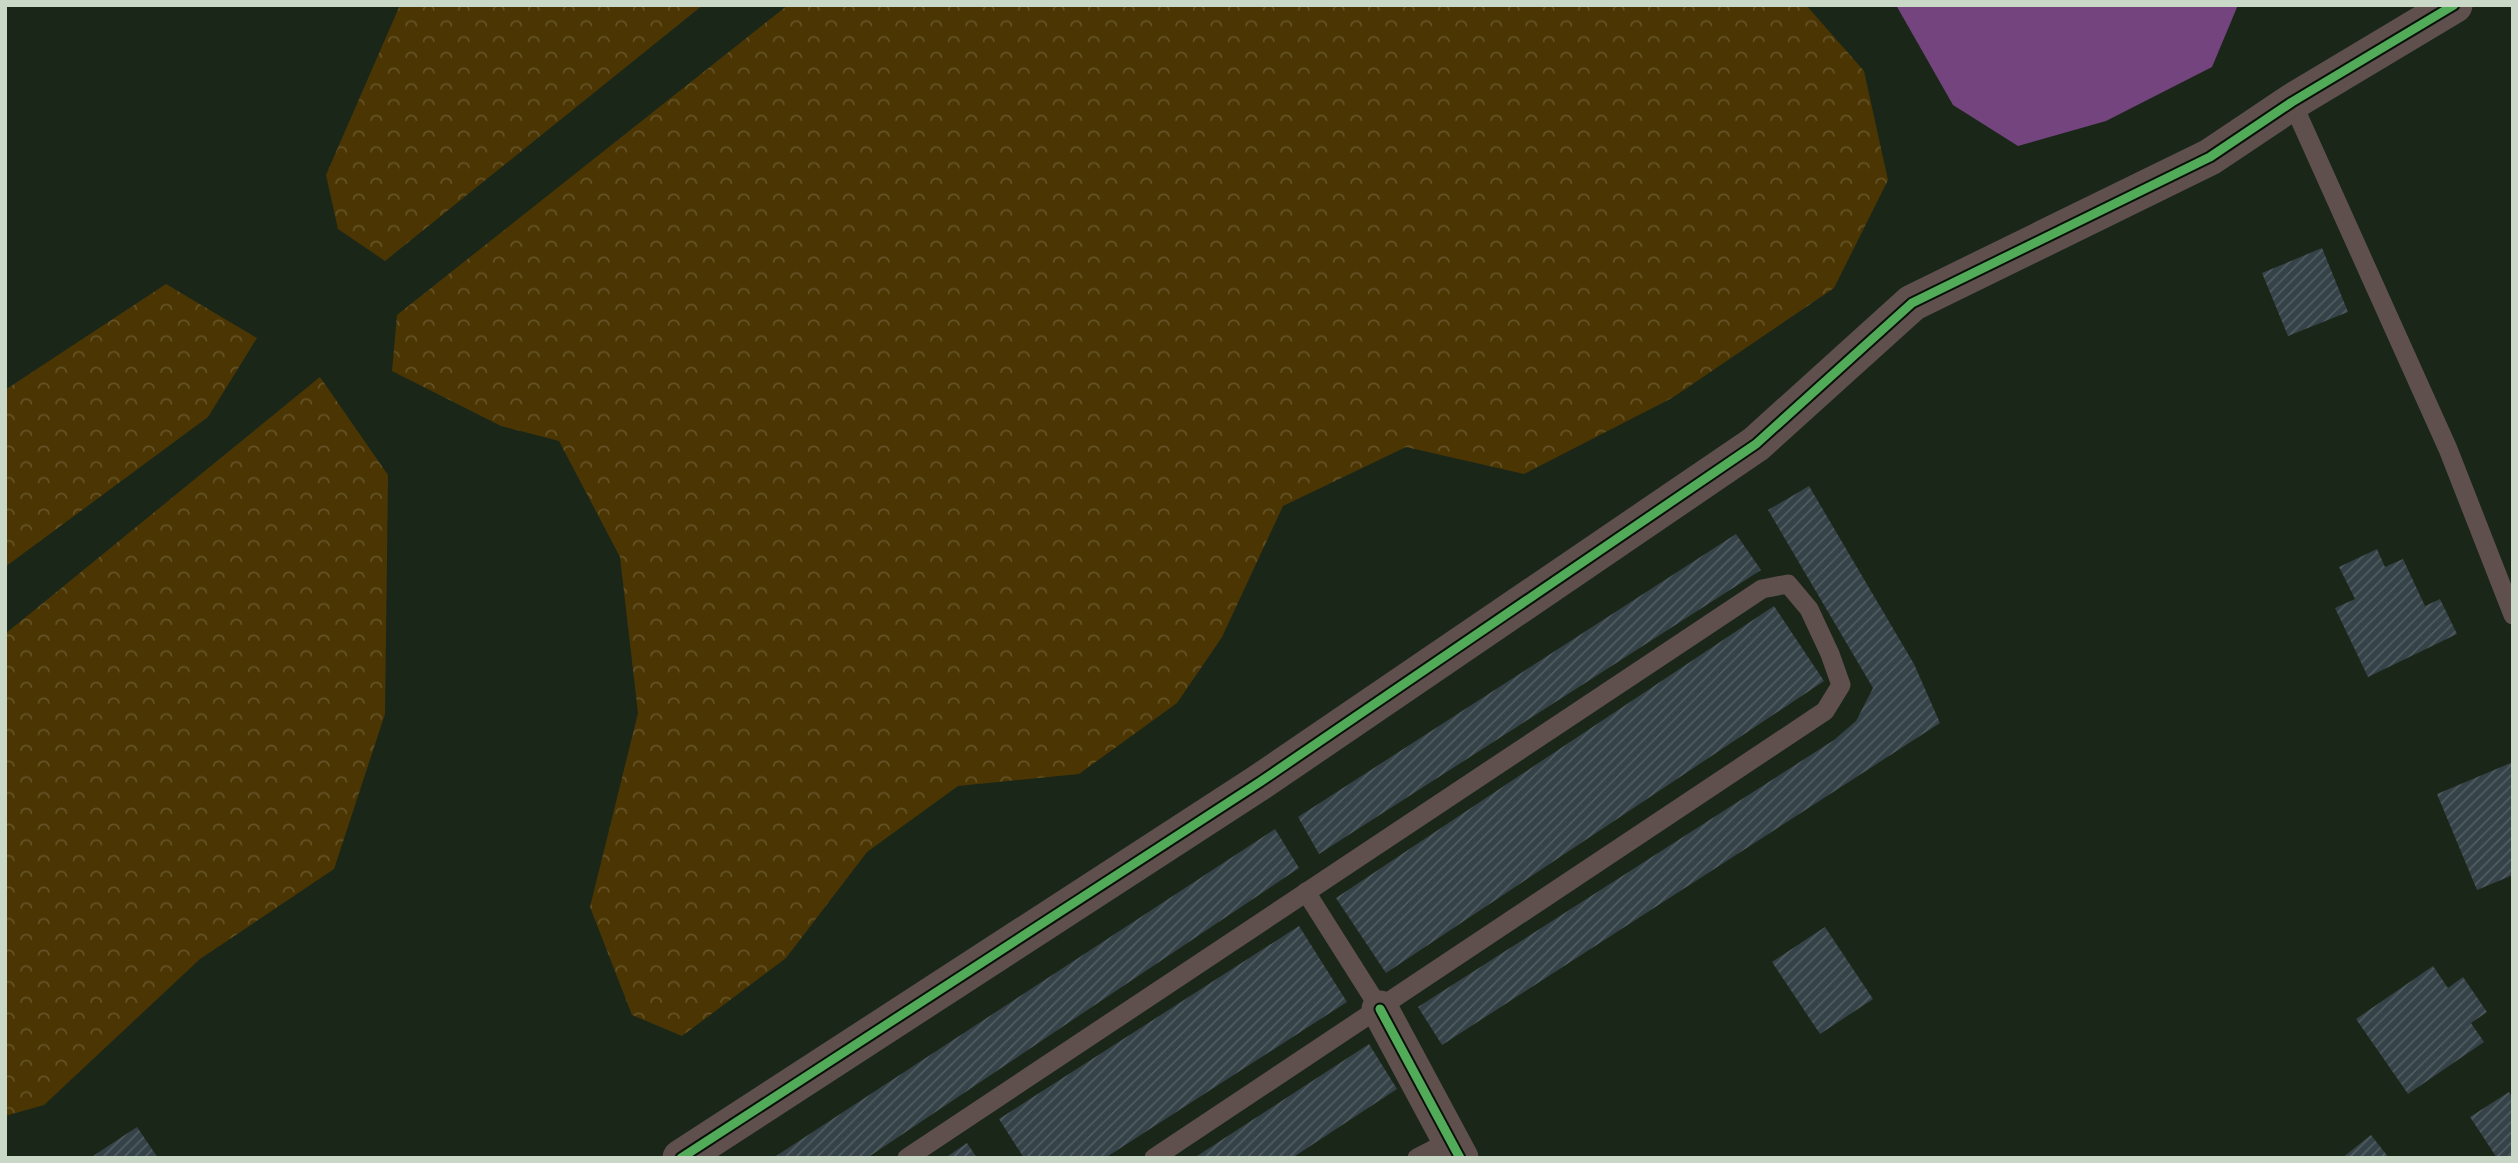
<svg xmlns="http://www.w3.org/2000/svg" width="2518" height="1163" font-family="Inter,sans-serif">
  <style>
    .forest { fill: url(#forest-crowns) }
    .water { fill: #74447e }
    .building { fill: url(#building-hatch) }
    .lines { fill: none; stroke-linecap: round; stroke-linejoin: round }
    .lane { stroke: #5f504e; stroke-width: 19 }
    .street { stroke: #5f504e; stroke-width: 37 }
    .cycleway-casing { stroke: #081107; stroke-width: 13 }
    .cycleway { stroke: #51ab58; stroke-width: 9 }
  </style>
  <defs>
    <pattern id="forest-crowns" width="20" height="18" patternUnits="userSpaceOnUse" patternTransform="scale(1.75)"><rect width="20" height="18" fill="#4b3603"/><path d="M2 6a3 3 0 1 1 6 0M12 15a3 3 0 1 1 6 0" fill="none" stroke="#645226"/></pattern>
    <pattern id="building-hatch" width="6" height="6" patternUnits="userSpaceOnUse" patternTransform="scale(1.75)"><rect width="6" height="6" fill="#354248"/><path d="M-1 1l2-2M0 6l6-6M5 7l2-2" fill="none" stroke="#515d61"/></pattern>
  </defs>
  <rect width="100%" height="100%" fill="#1a2618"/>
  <g class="forest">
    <path d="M400 5H703L385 261 338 229 326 175Z"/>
    <path d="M788 5H1806L1864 71 1888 180 1834 288 1672 398 1524 474 1406 447 1283 506 1222 637 1177 703 1079 774 958 786 867 852 786 958 682 1036 632 1015 590 907 638 713 620 557 559 441 501 426 392 371 397 315Z"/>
    <path d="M166 284 257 338 208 417 5 567V390Z"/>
    <path d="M320 377 388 475 385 714 334 869 200 959 44 1105 5 1116V634Z"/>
  </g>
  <path class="water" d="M1896 5H2238L2212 67 2106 121 2018 146 1953 105Z"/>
  <g class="building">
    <path d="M2322 248 2348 312 2288 336 2262 273Z"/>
    <path d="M1809 486 1914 664 1940 723 1442 1045 1418 1007 1834 740 1856 721 1873 688 1768 510Z"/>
    <path d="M1736 534 1761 570 1319 854 1298 817Z"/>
    <path d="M2377 549 2385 567 2403 559 2425 606 2440 599 2457 634 2368 677 2335 608 2355 599 2339 567Z"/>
    <path d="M1774 606 1824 681 1386 973 1336 898Z"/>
    <path d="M2513 762V875L2477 890 2437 794Z"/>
    <path d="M1275 829 1299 868 867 1158H773Z"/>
    <path d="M1299 926 1347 1002 1105 1158H1024L999 1119Z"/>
    <path d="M1825 927 1873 999 1820 1034 1772 962Z"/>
    <path d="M2433 966 2448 988 2463 977 2487 1012 2471 1023 2484 1042 2408 1094 2356 1019Z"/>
    <path d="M1369 1044 1397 1089 1292 1158H1194Z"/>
    <path d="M2509 1092 2513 1098V1158H2497L2470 1117Z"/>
    <path d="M137 1127 158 1158H90Z"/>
    <path d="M2371 1135 2389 1158H2342Z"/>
    <path d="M967 1143 977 1158H945Z"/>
  </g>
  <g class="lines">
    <g class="lane">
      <path d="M2292 102 2448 449 2513 615"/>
      <path d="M1306 892 1380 1009"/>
      <path d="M907 1158 1762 589 1788 584 1809 609 1830 654 1841 685 1825 711 1154 1158"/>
      <path d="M1417 1158 1452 1140"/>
    </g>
    <g class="street">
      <path d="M1380 1009 1460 1158"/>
      <path d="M681 1158 1260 782 1756 444 1912 303 2210 157 2292 102 2454 5"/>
    </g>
    <g class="cycleway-casing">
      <g id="cycleway">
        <path d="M1380 1009 1460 1158"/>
        <path d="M681 1158 1260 782 1756 444 1912 303 2210 157 2292 102 2454 5"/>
      </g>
    </g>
    <use href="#cycleway" class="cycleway"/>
  </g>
  <rect width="2518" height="1163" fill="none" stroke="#cad8c8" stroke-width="14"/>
</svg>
